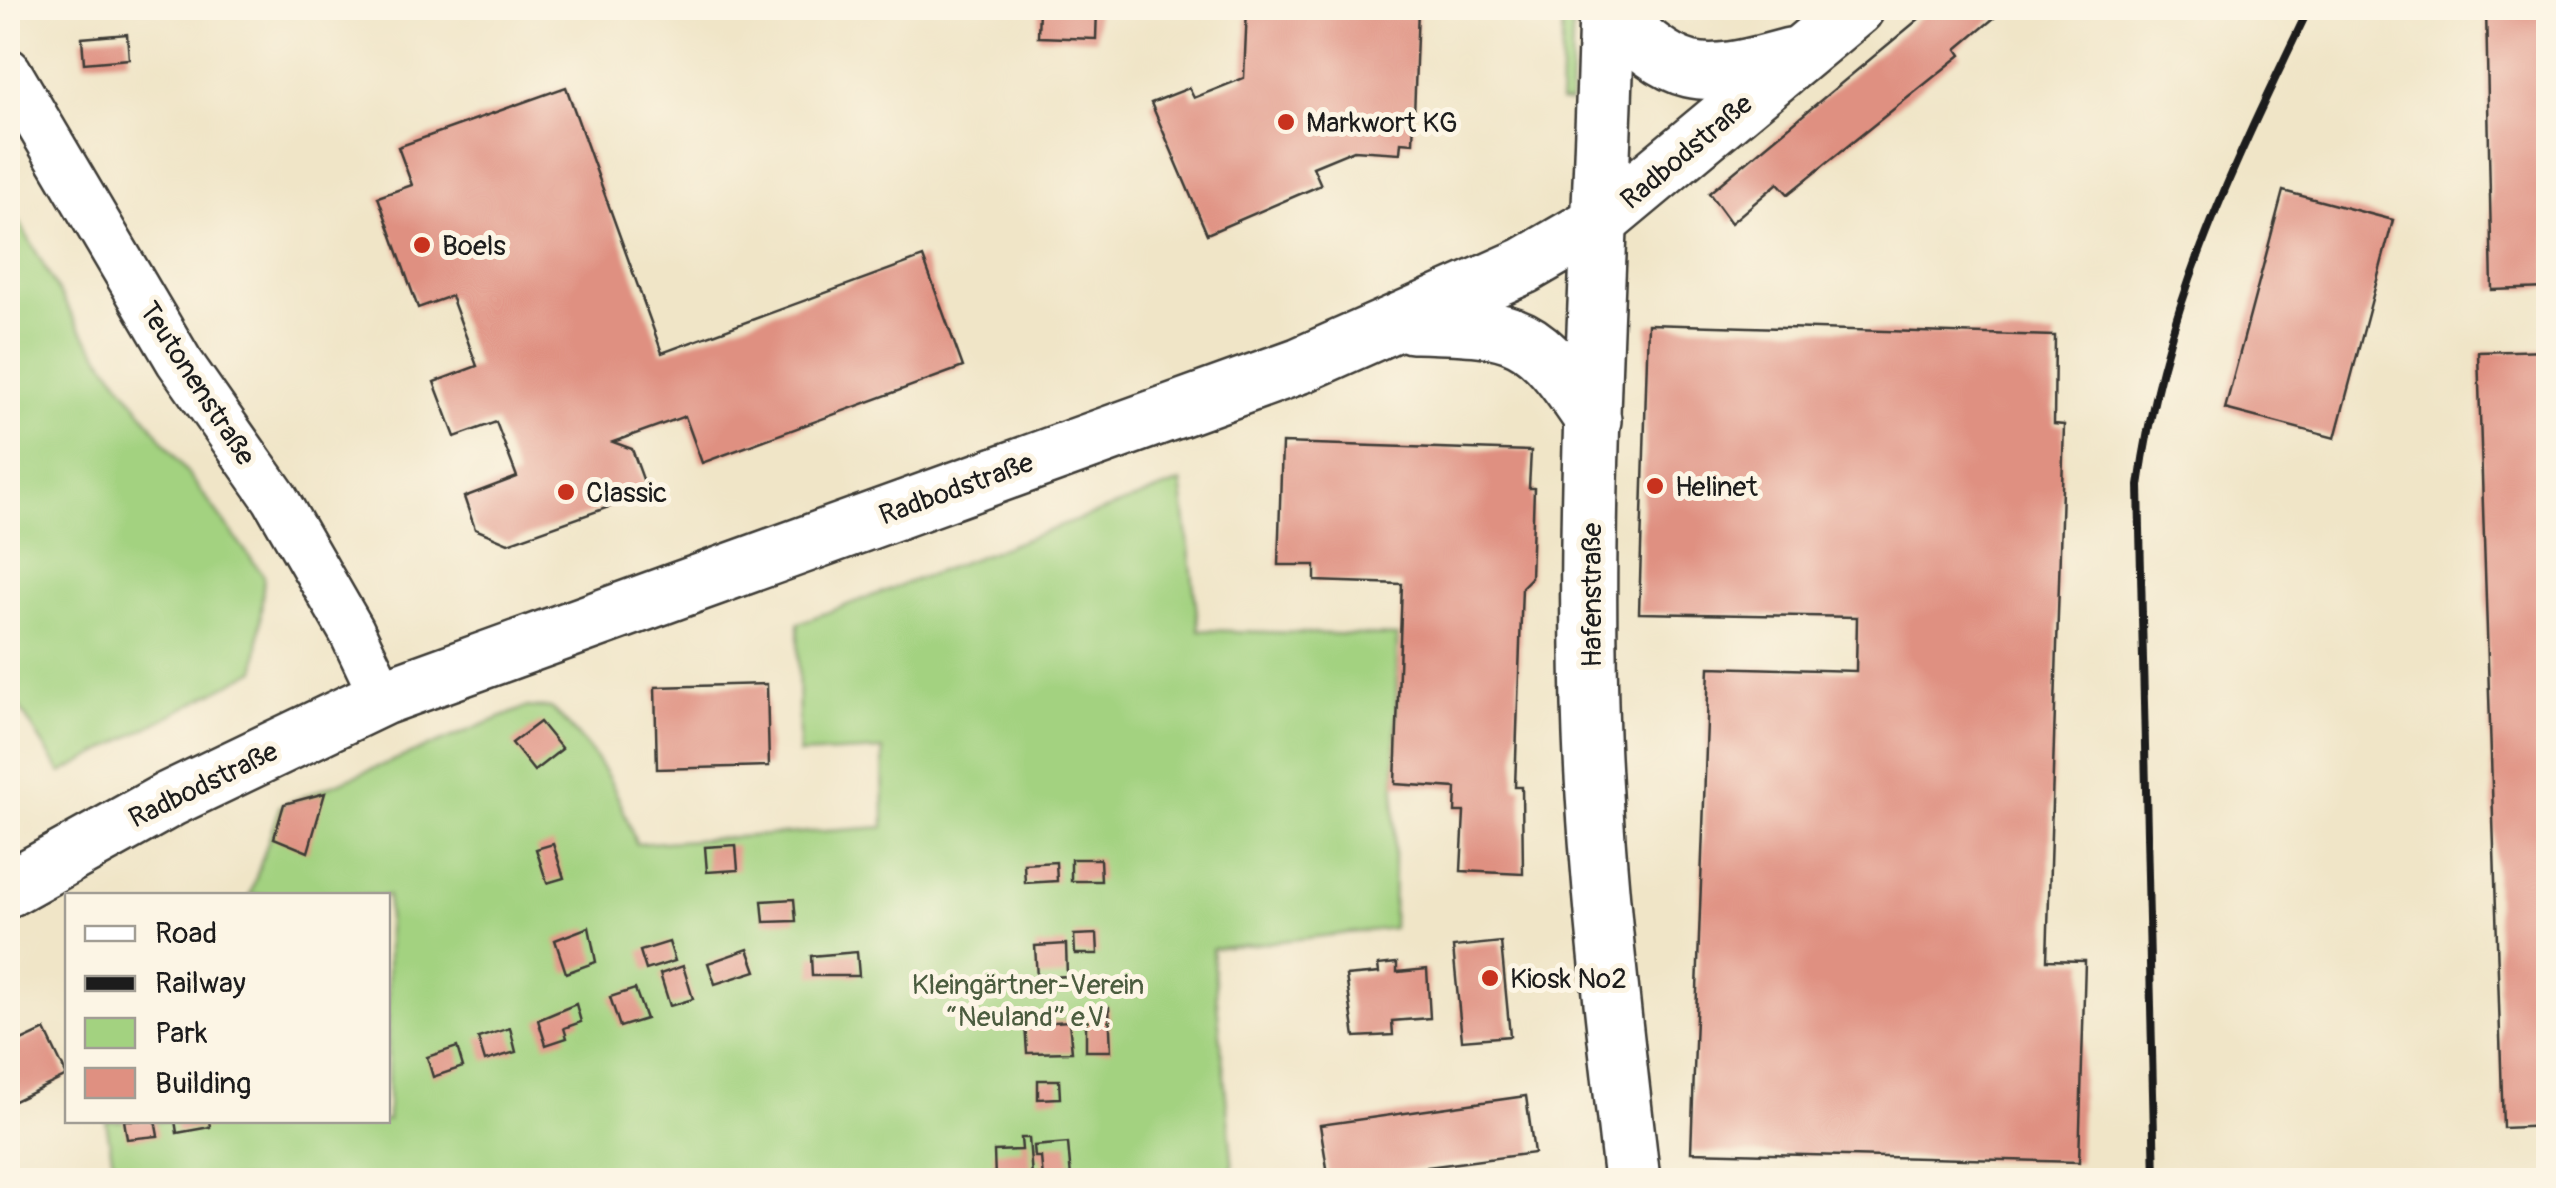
<svg xmlns="http://www.w3.org/2000/svg" width="2556" height="1188" font-family="Pangolin,sans-serif">
  <style>
    .green { fill: #a3d280; stroke: #60774e; stroke-width: 2.5 }
    .building { fill: #df9081 }
    .lines { fill: none; stroke-linecap: round; stroke-linejoin: round }
    .street-casing { stroke: #3c3a36; stroke-width: 50 }
    .secondary-casing { stroke: #3c3a36; stroke-width: 60 }
    .street { stroke: #fff; stroke-width: 45 }
    .secondary { stroke: #fff; stroke-width: 55 }
    .rail { stroke: #1c1c1c; stroke-width: 8 }
    .poi-dot { fill: #c8321e; stroke: #fcf5e5; stroke-width: 4 }
    .labels { text-anchor: middle; stroke-width: 10; stroke-linejoin: round; paint-order: stroke }
    .poi-label { font-size: 28px; fill: #1c1c1c; stroke: #fcf5e5; text-anchor: start }
    .street-label { font-size: 28px; fill: #1c1c1c; stroke: #fcf5e5 }
    .park-label { font-size: 28px; fill: #4b5c3f; stroke: #fcf5e5 }
  </style>
  <rect width="100%" height="100%" fill="#fcf5e5"/>
  <filter id="ink" filterUnits="userSpaceOnUse"><feTurbulence type="fractalNoise" baseFrequency=".01" numOctaves="2"/><feDisplacementMap in="SourceGraphic" scale="20" xChannelSelector="R" yChannelSelector="G"/><feConvolveMatrix kernelMatrix="1 2 1 2 8 2 1 2 1" color-interpolation-filters="sRGB"/></filter>
  <filter id="wash" filterUnits="userSpaceOnUse"><feTurbulence type="fractalNoise" baseFrequency=".0048" numOctaves="4" result="noise"/><feDisplacementMap in="SourceGraphic" scale="40" xChannelSelector="R" yChannelSelector="G"/><feGaussianBlur stdDeviation="2.25" result="paint"/><feColorMatrix in="noise" values="0 0 0 0 0 0 0 0 0 0 0 0 0 0 0 0 0 1.4 0 .05"/><feComposite in="paint" operator="in"/></filter>
  <g filter="url(#wash)">
    <rect width="100%" height="100%" fill="#f0e5c7"/>
    <g class="green">
      <path d="M1563 8H1573L1570 103 1560 102Z"/>
      <path d="M8 202 78 326 264 576 256 670 61 773 8 689Z"/>
      <path d="M1181 482 1199 630 1397 636 1393 928 1212 949 1234 1180H116L106 1121 388 1120V896L250 895 280 806 527 707 551 708C599 755 615 781 636 844L884 827 883 750 799 754 798 623Z"/>
    </g>
    <g id="blocks">
      <g class="building">
        <path d="M1039 8H1097L1096 39 1038 37Z"/>
        <path d="M1247 8H1418L1413 143 1401 142 1400 153 1354 150 1313 167 1321 185 1207 234 1151 103 1189 88 1194 98 1244 78Z"/>
        <path d="M1932 8H2006L1957 49 1961 55 1788 194 1778 183 1731 223 1709 193Z"/>
        <path d="M2486 8H2548V288L2492 290Z"/>
        <path d="M127 34 129 59 84 63 82 38Z"/>
        <path d="M566 87 662 353 923 257 963 367 702 463 685 416 613 442 632 449 648 493 508 543 475 529 464 497 517 477 496 422 455 437 434 382 477 366 451 296 418 308 378 197 412 185 398 147Z"/>
        <path d="M2283 191 2393 220 2335 438 2225 409Z"/>
        <path d="M1648 324 2055 336 2054 424 2064 425 2047 960 2085 961 2079 1162 1691 1152 1709 667 1856 671 1857 617 1639 613Z"/>
        <path d="M2548 350V1126L2503 1128 2478 352Z"/>
        <path d="M1282 443 1531 451 1529 488H1534L1531 578 1522 587 1515 787H1522L1523 874 1461 871 1464 812H1455L1456 788 1395 784 1402 584 1315 581V565H1278Z"/>
        <path d="M767 684 769 766 657 769 655 687Z"/>
        <path d="M540 722 562 749 534 771 512 743Z"/>
        <path d="M325 793 308 852 274 838 284 804Z"/>
        <path d="M553 844 564 878 547 883 536 849Z"/>
        <path d="M736 845 738 870 707 872 705 847Z"/>
        <path d="M1071 859H1100L1101 881H1071Z"/>
        <path d="M1056 862 1057 881 1025 883 1024 864Z"/>
        <path d="M794 899 796 921 764 922 762 901Z"/>
        <path d="M589 927 596 962 566 973 555 940Z"/>
        <path d="M1097 934 1098 954H1075L1074 935Z"/>
        <path d="M669 942 675 961 646 970 640 951Z"/>
        <path d="M1501 942 1510 1036 1462 1040 1453 947Z"/>
        <path d="M1066 944 1067 976 1037 978 1035 946Z"/>
        <path d="M748 949 756 971 715 984 708 963Z"/>
        <path d="M857 952 859 976H812L811 956Z"/>
        <path d="M1397 963V972L1427 969 1430 1018 1392 1021 1393 1035 1355 1037 1346 976 1379 973 1378 965Z"/>
        <path d="M683 966 693 999 670 1006 660 974Z"/>
        <path d="M635 989 646 1019 620 1027 610 997Z"/>
        <path d="M576 1004 581 1022 564 1028 567 1038 546 1045 538 1020Z"/>
        <path d="M1109 1007 1111 1051H1086V1009Z"/>
        <path d="M1069 1021 1072 1052 1027 1053 1025 1024Z"/>
        <path d="M510 1028 516 1052 485 1061 478 1038Z"/>
        <path d="M45 1030 67 1076 8 1104V1047Z"/>
        <path d="M457 1047 463 1067 433 1077 427 1057Z"/>
        <path d="M1038 1080H1059L1060 1098 1038 1099Z"/>
        <path d="M1526 1096 1534 1153 1329 1180 1320 1125Z"/>
        <path d="M124 1120H155L158 1136 127 1139Z"/>
        <path d="M175 1120H209L210 1127 177 1133Z"/>
        <path d="M1021 1138H1029L1032 1177 995 1179 994 1151 1022 1150Z"/>
        <path d="M1068 1143 1071 1178 1043 1179 1041 1157H1035L1034 1146Z"/>
      </g>
    </g>
  </g>
  <g filter="url(#ink)">
    <use href="#blocks" fill-opacity="0" stroke="#3c3a36" stroke-width="2.5"/>
    <g class="lines">
      <g class="street-casing">
        <path id="street" d="M8 71 179 361 275 498 351 630 383 697"/>
      </g>
      <g class="secondary-casing">
        <g id="secondary">
          <path d="M1607 8C1601 250 1582 493 1591 735 1597 885 1615 1032 1632 1180"/>
          <path d="M1607 9C1678 81 1696 82 1790 56"/>
          <path d="M1412 325C1521 328 1531 327 1593 420"/>
          <path d="M8 889 170 799 383 697 1301 365 1524 266 1598 223 1856 8"/>
        </g>
      </g>
      <use href="#street" class="street"/>
      <use href="#secondary" class="secondary"/>
      <path class="rail" d="M2155 1180 2139 486C2162 310 2233 166 2309 8"/>
    </g>
  </g>
  <g class="poi-dot">
    <circle cx="1286" cy="122" r="10"/>
    <circle cx="422" cy="245" r="10"/>
    <circle cx="1655" cy="486" r="10"/>
    <circle cx="566" cy="492" r="10"/>
    <circle cx="1490" cy="978" r="10"/>
  </g>
  <g class="labels">
    <g class="poi-label">
      <text x="1306" y="132">Markwort KG</text>
      <text x="442" y="255">Boels</text>
      <text x="1675" y="496">Helinet</text>
      <text x="586" y="502">Classic</text>
      <text x="1510" y="988">Kiosk No2</text>
    </g>
    <g class="street-label">
      <text transform="translate(1686 151) rotate(-40)" y="10">Radbodstraße</text>
      <text transform="translate(198 383) rotate(57)" y="10">Teutonenstraße</text>
      <text transform="translate(956 488) rotate(-20)" y="10">Radbodstraße</text>
      <text transform="translate(1591 595) rotate(-90)" y="10">Hafenstraße</text>
      <text transform="translate(203 784) rotate(-26)" y="10">Radbodstraße</text>
    </g>
    <g class="park-label">
      <text x="1028" y="994">Kleingärtner-Verein<tspan x="1028" dy="32">“Neuland” e.V.</tspan></text>
    </g>
  </g>
  <rect width="2556" height="1188" fill="none" stroke="#fcf5e5" stroke-width="40"/>
  <rect x="65" y="893" width="325" height="230" fill="#fcf5e5" stroke="#a29e95" stroke-width="2.5"/>
  <rect x="85" y="926" width="50" height="15" fill="#ffffff" stroke="#a29e95" stroke-width="2.5"/>
  <text x="155" y="943" font-size="30" fill="#1c1c1c">Road</text>
  <rect x="85" y="976" width="50" height="15" fill="#1c1c1c" stroke="#a29e95" stroke-width="2.5"/>
  <text x="155" y="993" font-size="30" fill="#1c1c1c">Railway</text>
  <rect x="85" y="1018" width="50" height="30" fill="#a3d280" stroke="#a29e95" stroke-width="2.5"/>
  <text x="155" y="1043" font-size="30" fill="#1c1c1c">Park</text>
  <rect x="85" y="1068" width="50" height="30" fill="#df9081" stroke="#a29e95" stroke-width="2.5"/>
  <text x="155" y="1093" font-size="30" fill="#1c1c1c">Building</text>
</svg>
